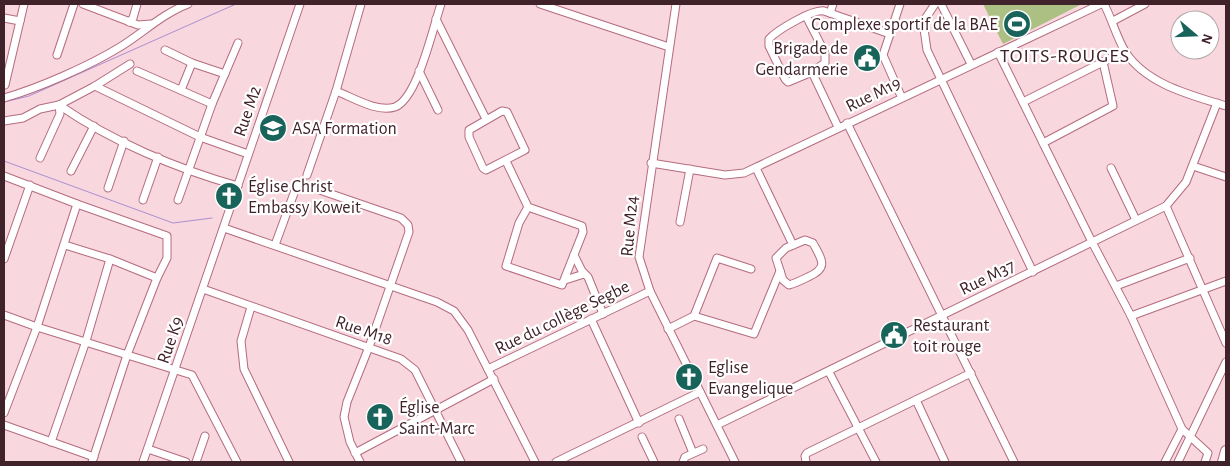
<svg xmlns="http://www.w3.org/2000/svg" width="1230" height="466" font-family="'Alegreya Sans',sans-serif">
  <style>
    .green { fill: #acc083 }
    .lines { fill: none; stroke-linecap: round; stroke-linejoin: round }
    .stream { stroke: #ab90d0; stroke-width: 1 }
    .minor-casing { stroke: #b46c7f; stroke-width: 9 }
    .highway-casing { stroke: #b46c7f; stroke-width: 12 }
    .minor { stroke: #fff; stroke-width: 7 }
    .highway { stroke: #fff; stroke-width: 10 }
    .labels { text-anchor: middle; stroke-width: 4.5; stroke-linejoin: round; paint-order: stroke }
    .poi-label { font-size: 18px; fill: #40222a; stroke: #fff; text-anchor: start }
    .street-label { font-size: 18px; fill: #40222a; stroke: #fff }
    .quarter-label { font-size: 20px; letter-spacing: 1px; fill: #40222a; stroke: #fff }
  </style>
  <rect width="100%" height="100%" fill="#f8d7de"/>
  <path class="green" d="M983 4H1082L1003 44Z"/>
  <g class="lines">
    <g class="stream">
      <path d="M4 102 29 96 236 4"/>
      <path d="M4 161 173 223 212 218"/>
    </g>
    <g class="minor-casing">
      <g id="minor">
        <path d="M83 4 138 25 151 24"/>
        <path d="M540 4 669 47"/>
        <path d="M676 4 639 257 650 291 735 462"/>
        <path d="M900 4 883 55 901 96"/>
        <path d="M935 4 923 22 927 50 1033 272"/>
        <path d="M941 4 971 64"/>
        <path d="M1104 4C1112 19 1117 39 1126 53 1148 85 1191 95 1226 106"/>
        <path d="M830 13 833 4"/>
        <path d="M806 16 825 53V63L812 72 788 82 785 79 769 46V39C777 30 813 9 824 11L890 34"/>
        <path d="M4 18 20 21"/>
        <path d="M436 19 486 119"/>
        <path d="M1113 21 1145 4"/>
        <path d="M129 22 133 18 137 4"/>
        <path d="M165 50 192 63 225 74"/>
        <path d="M998 52 1092 242 1131 316 1182 429 1208 453 1205 462"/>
        <path d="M57 55 74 4"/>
        <path d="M137 71 212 104"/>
        <path d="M419 71 438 110"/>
        <path d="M812 72 838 127"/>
        <path d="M5 85 24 4"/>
        <path d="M95 86 200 137 248 154"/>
        <path d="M181 90 192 63"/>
        <path d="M336 91C352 97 377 113 395 107 418 98 433 27 441 4"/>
        <path d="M4 98C39 88 89 66 120 47 143 33 162 14 188 4"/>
        <path d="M1023 102 1125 51"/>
        <path d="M59 105C111 141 177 169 238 186"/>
        <path d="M502 111 507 112 525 150 486 170 483 168 469 137V130Z"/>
        <path d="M4 121 23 118 40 109 59 105 95 86 130 64"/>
        <path d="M847 123 1014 462"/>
        <path d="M1043 143 1113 106 1103 62"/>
        <path d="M40 158 60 114 59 105"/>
        <path d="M506 161 528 207 582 226 583 232 562 285 506 266 519 223 528 207"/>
        <path d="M651 163 725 175 744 173 1101 4"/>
        <path d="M1193 166 1226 177"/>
        <path d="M756 168 793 245"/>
        <path d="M1111 168 1136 220"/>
        <path d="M71 171 94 126"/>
        <path d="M307 175 336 91 361 4"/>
        <path d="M4 176 77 204 37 327 4 413"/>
        <path d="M108 188 124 141"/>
        <path d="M143 200 158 157"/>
        <path d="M178 200 212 104 238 43"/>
        <path d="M77 204 167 236V258L157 278"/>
        <path d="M1166 206 1226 343"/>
        <path d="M680 222 690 169"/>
        <path d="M224 228 437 302 454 311 468 330 535 462"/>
        <path d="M805 240 813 243C822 260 829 268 808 277 802 280 796 283 789 285L783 280 776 258 786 248Z"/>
        <path d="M65 245 110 259"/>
        <path d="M275 245 297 185H305L401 218 408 225 409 232 369 347 347 402 344 417 350 442 360 462"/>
        <path d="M574 255 582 271 588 277 603 314"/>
        <path d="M4 259 30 185"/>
        <path d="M565 280 584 274"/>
        <path d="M1116 286 1190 258"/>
        <path d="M203 289 401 359 415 370 461 462"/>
        <path d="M251 307 241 341 244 369 289 462"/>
        <path d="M4 315 37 327 192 375 237 462"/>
        <path d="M694 316 717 258 751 269"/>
        <path d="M1131 316 1226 281"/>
        <path d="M591 319 639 423"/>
        <path d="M668 329 694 316 754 334 780 271"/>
        <path d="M488 369 650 291"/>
        <path d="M829 372 876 462"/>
        <path d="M916 400 945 462"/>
        <path d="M679 419 693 453"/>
        <path d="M4 425 94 457"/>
        <path d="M717 425 1166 206 1186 182 1217 103"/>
        <path d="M642 437 654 462"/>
        <path d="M51 442 86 341 110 259 157 278 127 355 92 462"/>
        <path d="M148 449 186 462"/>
        <path d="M355 453 494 379"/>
        <path d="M143 462 300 4"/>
        <path d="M196 462 205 436"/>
        <path d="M556 462 700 392"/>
        <path d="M683 462 685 457 703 449"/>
        <path d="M806 462 805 456 807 453 971 373"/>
        <path d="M1165 462 1182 429"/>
        <path d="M1178 462 1226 362"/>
      </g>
    </g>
    <g class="highway-casing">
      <path id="highway" d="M1223 462 1226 451"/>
    </g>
    <use href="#minor" class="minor"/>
    <use href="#highway" class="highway"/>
  </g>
  <defs>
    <g id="stadium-disc" transform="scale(1.4375)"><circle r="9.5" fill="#18635a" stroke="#fff"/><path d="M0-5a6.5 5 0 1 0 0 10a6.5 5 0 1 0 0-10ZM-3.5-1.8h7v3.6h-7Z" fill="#fff"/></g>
    <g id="civic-disc" transform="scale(1.4375)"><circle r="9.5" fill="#18635a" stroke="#fff"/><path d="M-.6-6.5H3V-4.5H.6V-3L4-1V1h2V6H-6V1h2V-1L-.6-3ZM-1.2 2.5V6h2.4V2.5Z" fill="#fff"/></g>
    <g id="university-disc" transform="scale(1.4375)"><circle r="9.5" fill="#18635a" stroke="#fff"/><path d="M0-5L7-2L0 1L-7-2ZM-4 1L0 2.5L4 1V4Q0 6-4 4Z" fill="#fff"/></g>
    <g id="church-disc" transform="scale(1.4375)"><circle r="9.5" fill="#18635a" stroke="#fff"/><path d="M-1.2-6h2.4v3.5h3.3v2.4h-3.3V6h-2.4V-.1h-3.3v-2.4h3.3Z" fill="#fff"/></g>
  </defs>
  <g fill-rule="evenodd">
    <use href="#stadium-disc" x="1017" y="24"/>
    <use href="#civic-disc" x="867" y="58"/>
    <use href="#university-disc" x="273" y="128"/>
    <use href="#church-disc" x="229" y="196"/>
    <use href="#civic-disc" x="894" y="335"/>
    <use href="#church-disc" x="689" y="377"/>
    <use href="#church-disc" x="380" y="417"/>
  </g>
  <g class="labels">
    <g class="poi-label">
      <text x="998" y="30" text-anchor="end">Complexe sportif de la BAE</text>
      <text x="848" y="54" text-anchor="end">Brigade de<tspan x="848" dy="21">Gendarmerie</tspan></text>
      <text x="292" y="134">ASA Formation</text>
      <text x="248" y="192">Église Christ<tspan x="248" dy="21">Embassy Koweit</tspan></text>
      <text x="913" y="331">Restaurant<tspan x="913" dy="21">toit rouge</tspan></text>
      <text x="708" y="373">Eglise<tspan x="708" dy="21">Evangelique</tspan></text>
      <text x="399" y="413">Église<tspan x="399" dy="21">Saint-Marc</tspan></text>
    </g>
    <g class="street-label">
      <text transform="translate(873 94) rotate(-26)" y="6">Rue M19</text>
      <text transform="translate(247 111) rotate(-71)" y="6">Rue M2</text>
      <text transform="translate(629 226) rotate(-85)" y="6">Rue M24</text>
      <text transform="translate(987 277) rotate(-26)" y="6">Rue M37</text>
      <text transform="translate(562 317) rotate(-26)" y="6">Rue du collège Segbe</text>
      <text transform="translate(364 330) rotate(19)" y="6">Rue M18</text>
      <text transform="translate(170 340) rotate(-71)" y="6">Rue K9</text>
    </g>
    <g class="quarter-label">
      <text x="1065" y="62">TOITS-ROUGES</text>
    </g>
  </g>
  <rect width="1230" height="466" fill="none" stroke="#40222a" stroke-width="10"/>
  <g transform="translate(1195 35) rotate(109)"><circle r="24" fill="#ffffff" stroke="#b3a7aa"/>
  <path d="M0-4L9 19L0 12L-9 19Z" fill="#18635a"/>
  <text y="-8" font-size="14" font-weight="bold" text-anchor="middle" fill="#40222a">N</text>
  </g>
</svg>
